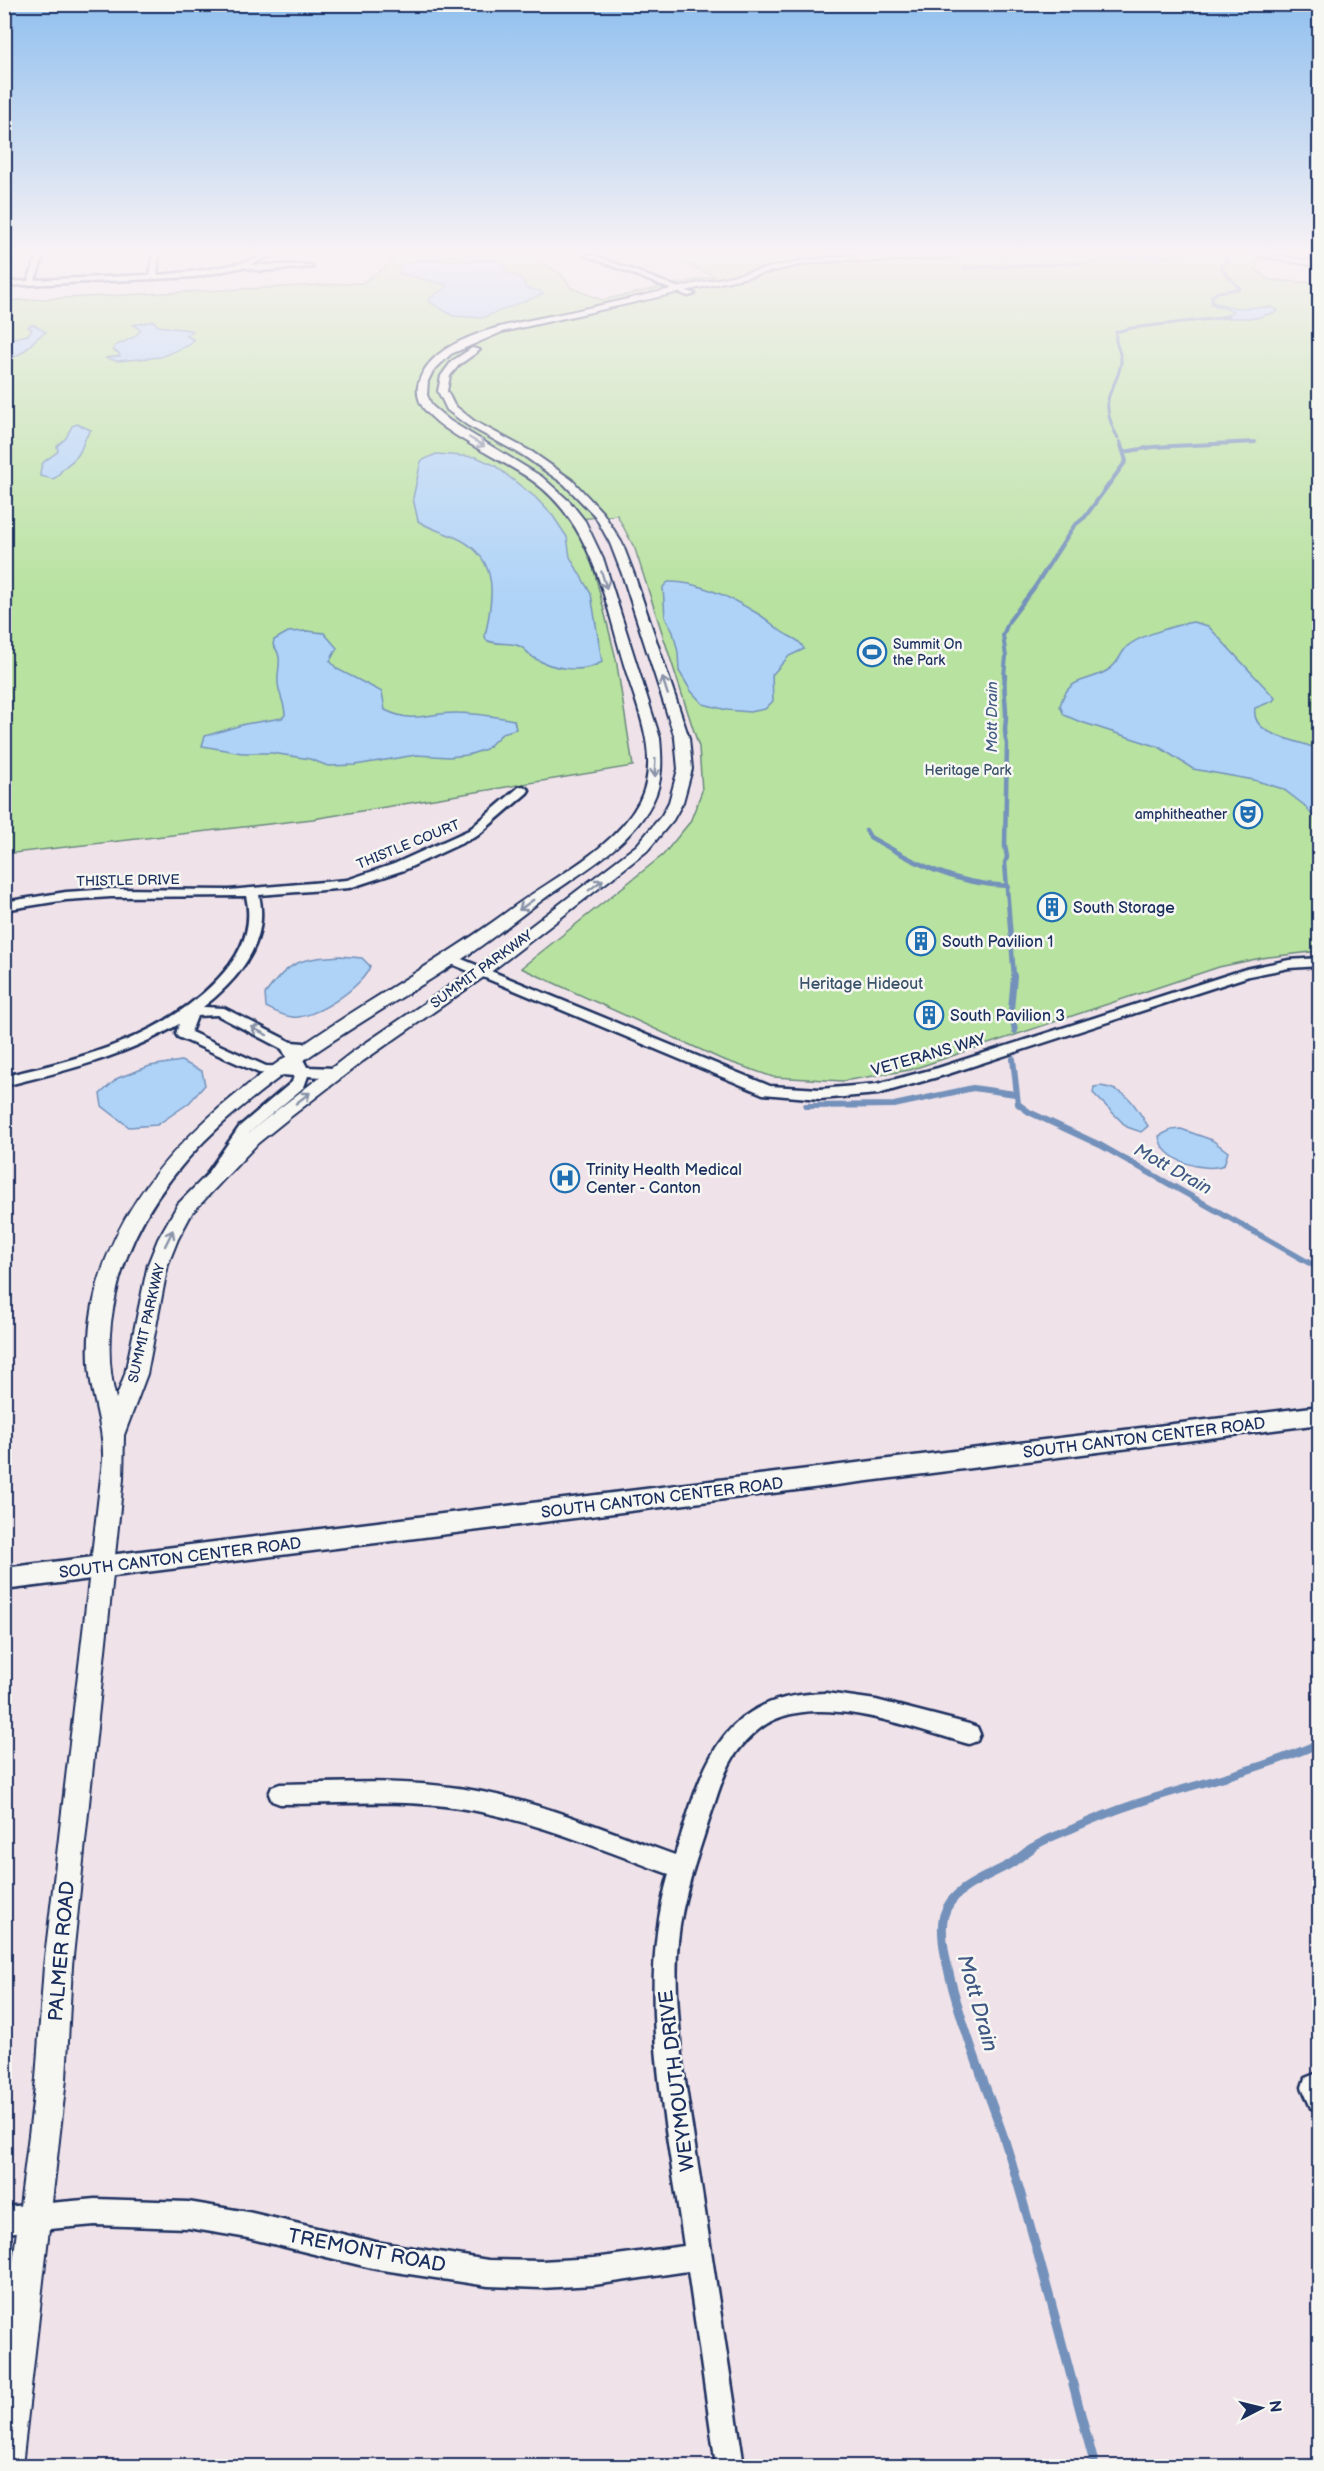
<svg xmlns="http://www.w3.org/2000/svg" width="1324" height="2471" font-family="'Balsamiq Sans',sans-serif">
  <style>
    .green { fill: #b7e29f; stroke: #69887e; stroke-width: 1.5 }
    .water { fill: #aed3f7; stroke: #7391ba; stroke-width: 1.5 }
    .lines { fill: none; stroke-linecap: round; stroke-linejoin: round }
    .stream-far5 { stroke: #7391ba; stroke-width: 3 }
    .stream-far4 { stroke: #7391ba; stroke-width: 4 }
    .stream-far3 { stroke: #7391ba; stroke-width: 4.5 }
    .stream-far2 { stroke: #7391ba; stroke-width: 6 }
    .stream-far1 { stroke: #7391ba; stroke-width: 8 }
    .stream { stroke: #7391ba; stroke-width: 9 }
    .minor-casing { stroke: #1b2f5e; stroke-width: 5 }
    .tertiary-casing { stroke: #1b2f5e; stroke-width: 4 }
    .secondary-casing { stroke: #1b2f5e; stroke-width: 5 }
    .minor { fill: #f6f6f2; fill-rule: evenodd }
    .tertiary { fill: #f6f6f2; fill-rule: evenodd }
    .secondary { fill: #f6f6f2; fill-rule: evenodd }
    .oneway { stroke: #8892a8 }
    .labels { text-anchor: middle; stroke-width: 5; stroke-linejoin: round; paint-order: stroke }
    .far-poi-label { font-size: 14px; fill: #1b2f5e; stroke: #f6f6f2; text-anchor: start }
    .far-park-label { font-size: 14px; fill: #3a536b; stroke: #f6f6f2 }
    .far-street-label { font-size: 14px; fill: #1b2f5e; stroke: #f6f6f2 }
    .far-water-label { font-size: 15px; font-style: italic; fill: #405884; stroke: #f6f6f2 }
    .poi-label { font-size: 16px; fill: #1b2f5e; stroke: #f6f6f2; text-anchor: start }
    .park-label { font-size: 16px; fill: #3a536b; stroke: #f6f6f2 }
    .street-label { font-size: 16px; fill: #1b2f5e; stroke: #f6f6f2 }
    .water-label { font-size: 18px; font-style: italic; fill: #405884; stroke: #f6f6f2 }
    .near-street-label { font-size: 20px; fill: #1b2f5e; stroke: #f6f6f2 }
    .near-water-label { font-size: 21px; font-style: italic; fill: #405884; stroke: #f6f6f2 }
  </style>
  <rect width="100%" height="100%" fill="#f0e2e9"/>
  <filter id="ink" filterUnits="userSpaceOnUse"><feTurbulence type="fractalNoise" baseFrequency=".0167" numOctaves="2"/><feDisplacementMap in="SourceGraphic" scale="12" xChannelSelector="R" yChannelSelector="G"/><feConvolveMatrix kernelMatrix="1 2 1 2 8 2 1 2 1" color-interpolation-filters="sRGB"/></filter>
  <g filter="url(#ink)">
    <path class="green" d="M376 255H522L546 265 562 275 571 288 602 300 714 276 666 255H846L854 263 1053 255H1282L1259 259 1256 270 1269 280 1319 283V951L1261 958 1219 967 910 1070 843 1081 773 1077 721 1059 521 968 663 855 690 822 702 791 699 747 635 549 617 515 571 520 592 562 616 659 633 766 313 819 5 854V301L362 283 394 261Z"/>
    <g class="water">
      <path d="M420 260 497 261 505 266 506 272 520 277 526 288 540 291 543 294 482 318 453 316 428 301C433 294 442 292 447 286L445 284 400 274V265Z"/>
      <path d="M1216 303 1236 308 1271 307 1278 311 1257 318H1222L1221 316 1231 314 1233 311 1212 304Z"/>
      <path d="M154 321 158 326 190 330 193 331 187 336 194 340 189 345 161 357 117 361 105 358 120 356 119 353 113 350 115 346 134 337 141 330 133 325Z"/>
      <path d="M30 325H34L46 332C27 342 31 353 5 360V355L10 353 5 352V340L28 335 32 329 28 327Z"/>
      <path d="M77 424 91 430C82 440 84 447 78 455 72 463 62 467 58 476L53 479 40 476C41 457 46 463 58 451L57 446 66 438 72 426Z"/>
      <path d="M436 454 476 457 494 465 535 497 553 516 567 537 570 557 591 594 602 662C582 674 553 669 534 658 528 654 525 648 519 646 509 641 497 646 486 640L485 636C493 600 500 561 461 540 447 533 432 530 418 521L413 498 421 461Z"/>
      <path d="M668 582C699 581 734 599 760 615 768 620 775 627 782 632 791 638 800 639 804 649L789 656 772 675 773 701 765 709 750 712 727 710 703 704 691 691 679 671 678 652 673 632 665 617 663 587Z"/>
      <path d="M1193 622 1208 626 1275 698 1273 701 1255 708C1250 738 1301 739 1319 750V830L1318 822 1304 805 1283 789 1254 780 1193 769 1159 747 1078 721 1064 715 1060 706C1068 675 1086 684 1108 670 1118 664 1118 658 1125 649 1133 637 1177 625 1193 622Z"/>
      <path d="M307 631 324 633 337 648 330 661 337 669 382 692 385 710C416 725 428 712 458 713 476 713 497 717 514 720L516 729 503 733 486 749 468 755 449 757 416 755 355 765 328 766 310 759 272 753H242L202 746 205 736 245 724 282 718 285 715C285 703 278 693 278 682 277 667 284 658 273 645L274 640 288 632Z"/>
      <path d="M340 956 362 958 370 966C364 986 314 1020 292 1017 283 1016 274 1011 266 1007L265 994C291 960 298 959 340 956Z"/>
      <path d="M181 1061 202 1071 205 1085 189 1103 157 1125 129 1127 102 1106 100 1094 118 1078 150 1066Z"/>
      <path d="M1101 1086C1130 1091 1133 1103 1148 1126L1141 1132 1127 1127 1093 1093 1094 1087Z"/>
      <path d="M1181 1129 1212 1140 1228 1152 1224 1165C1205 1173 1161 1161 1159 1136L1171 1130Z"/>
    </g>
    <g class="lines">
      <g class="stream-far5">
        <path d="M964 268 1087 263 1116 258 1182 255"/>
        <path d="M1220 307 1212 303V296L1218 292 1240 289 1221 268V264L1228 260 1226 255"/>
        <path d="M1116 332 1131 328 1228 317"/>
        <path d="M1116 335C1114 344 1122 352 1121 362 1120 373 1115 382 1110 393 1104 407 1111 426 1118 438"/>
      </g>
      <g class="stream-far4">
        <path d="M1124 452 1153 447 1255 442"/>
        <path d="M1004 676 1006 657 1003 635 1009 621 1034 588 1074 526 1085 517 1126 461 1120 442"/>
      </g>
      <g class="stream-far3">
        <path d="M1005 675C1003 689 1006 701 1006 715 1006 728 1003 730 1007 744L1005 846 1007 857 1005 863 1014 977"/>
        <path d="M866 830 870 837C917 864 953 884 1008 886"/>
      </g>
      <g class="stream-far2">
        <path d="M1014 976 1011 1010 1015 1031"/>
        <path d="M1013 1059 1018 1104 1029 1112 1100 1145 1320 1269"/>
        <path d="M806 1106 894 1105 973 1088 1015 1094"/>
      </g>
      <path class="stream-far1" d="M1030 1849C1044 1839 1061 1834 1076 1827 1155 1790 1241 1779 1320 1743"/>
      <path class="stream" d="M1032 1848C1025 1853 1018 1859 1010 1864 988 1877 952 1887 944 1915 932 1956 989 2093 1004 2138 1038 2246 1065 2357 1095 2466"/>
      <g class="minor-casing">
        <g id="minor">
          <path d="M38 255H44L35 280 150 275 153 255H159L157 275C184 273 210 270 237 264 250 262 261 254 273 255L249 265H310L313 267 260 271 244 267 194 277 4 286V282L28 281Z"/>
          <path d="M585 255H593L695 294 688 296Z"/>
          <path d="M523 786 529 790 527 793 477 836 404 870 349 888 259 895C270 942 238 980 203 1007L224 1008 291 1042 304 1043 306 1046 304 1049 298 1050 307 1067 335 1068 342 1073 335 1078 308 1076 304 1087 250 1132 222 1176H210L208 1172 240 1126 292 1082 294 1076 259 1073 178 1037 176 1034 179 1024C126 1056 65 1071 4 1086V1076C81 1059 162 1038 218 979 240 956 254 929 246 896L111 897 66 900 4 910V902L66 892 111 889 229 890 347 880 394 864 469 830 519 787ZM217 1015 282 1049 292 1067 266 1066 191 1032 197 1016Z"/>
          <path d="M452 955 770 1086 820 1089 877 1084 938 1068 1246 969 1289 960 1320 958V966L1289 968 1249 976 948 1074 878 1094 820 1099 763 1094 447 962 445 959Z"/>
          <path d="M826 1693 876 1700 969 1724 977 1727 980 1734 977 1741 969 1744C916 1729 835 1698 781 1717 762 1723 744 1741 733 1758 722 1776 717 1797 710 1817 697 1858 682 1898 678 1941 674 1979 679 2017 681 2055L744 2466H716L688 2271 594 2285 541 2288 488 2286 376 2269 248 2238 188 2228 95 2225 4 2233V2207L95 2199 188 2202 248 2212 376 2242 488 2260 541 2261 594 2258 684 2246C667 2124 634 1994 669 1874 600 1849 532 1819 459 1808 400 1799 339 1804 280 1804L272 1801 269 1794 272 1787 280 1784C339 1783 399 1779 458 1788 533 1798 604 1830 675 1855 703 1767 717 1695 826 1693Z"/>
          <path d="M1320 2072V2111L1311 2108 1302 2087 1305 2078Z"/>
        </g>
      </g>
      <g class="tertiary-casing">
        <g id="tertiary">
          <path d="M852 255H874L872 257 955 255 951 257 859 262 856 259 805 264 502 332 451 354 433 371 428 381 427 395 432 406 450 421 542 477 570 502 585 521 604 561 660 738C662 760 663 781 653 801 630 847 581 872 541 901 513 922 485 944 456 963 329 1046 151 1132 116 1294 108 1328 107 1365 116 1399L125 1374 148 1264 158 1239 178 1204 246 1135 277 1110 351 1053 476 968 637 845 662 815 669 802 678 769 675 738 622 574 610 543 595 516 564 484 524 456 467 425 447 410 438 391 441 376 452 361 472 348 480 350 459 365 450 376 447 391 454 405 474 421 532 452 572 480 603 513 622 543 634 574 689 738 692 769 683 802 673 820 647 851 488 974 363 1061 289 1118 258 1143 192 1213 178 1239 168 1264 147 1374 124 1435 123 1479 72 1966 66 2079 22 2466H4V2334L36 2079 44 1966 103 1460C104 1435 97 1413 92 1388 87 1361 88 1331 93 1305 130 1110 369 1015 512 908 554 877 613 850 639 802 661 759 638 710 625 668 605 602 593 524 533 481 503 459 447 437 425 410 407 387 426 362 446 349 485 325 535 320 579 310 654 293 730 276 805 260Z"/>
          <path d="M1256 255H1271L1320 262V267Z"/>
        </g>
      </g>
      <g class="secondary-casing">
        <path id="secondary" d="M1320 1406V1424L4 1590V1568Z"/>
      </g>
      <use href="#minor" class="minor"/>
      <use href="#tertiary" class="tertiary"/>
      <use href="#secondary" class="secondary"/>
    </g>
    <defs><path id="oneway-shaft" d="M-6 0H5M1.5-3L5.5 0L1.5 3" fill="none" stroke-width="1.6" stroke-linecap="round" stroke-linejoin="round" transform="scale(1.5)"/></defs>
    <g class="oneway">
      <use href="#oneway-shaft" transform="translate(477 442) rotate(30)"/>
      <use href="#oneway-shaft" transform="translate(604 580) rotate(73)"/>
      <use href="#oneway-shaft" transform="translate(665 686) rotate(-108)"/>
      <use href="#oneway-shaft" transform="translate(655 768) rotate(92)"/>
      <use href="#oneway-shaft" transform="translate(596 885) rotate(-37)"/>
      <use href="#oneway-shaft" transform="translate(526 905) rotate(144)"/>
      <use href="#oneway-shaft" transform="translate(259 1031) rotate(-153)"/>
      <use href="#oneway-shaft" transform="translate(303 1098) rotate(-38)"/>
      <use href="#oneway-shaft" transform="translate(169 1238) rotate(-64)"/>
    </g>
  </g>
  <linearGradient id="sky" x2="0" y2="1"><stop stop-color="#91c0ee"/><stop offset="0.42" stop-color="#f8f2f5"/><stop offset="1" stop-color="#f8f2f5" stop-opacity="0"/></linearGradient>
  <rect width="1324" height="600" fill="url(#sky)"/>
  <defs>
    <g id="stadium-ring" transform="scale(1.5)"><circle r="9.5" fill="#f6f6f2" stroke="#1f6fb2" stroke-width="1.5"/><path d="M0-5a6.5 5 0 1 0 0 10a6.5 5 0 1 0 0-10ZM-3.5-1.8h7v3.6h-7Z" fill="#1f6fb2"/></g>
    <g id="theatre-ring" transform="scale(1.5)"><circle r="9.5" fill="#f6f6f2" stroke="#1f6fb2" stroke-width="1.5"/><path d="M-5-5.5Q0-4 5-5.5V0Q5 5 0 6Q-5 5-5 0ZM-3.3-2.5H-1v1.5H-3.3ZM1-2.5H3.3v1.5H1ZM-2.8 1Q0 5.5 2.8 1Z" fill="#1f6fb2"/></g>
    <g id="building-ring" transform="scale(1.5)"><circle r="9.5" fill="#f6f6f2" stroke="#1f6fb2" stroke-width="1.5"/><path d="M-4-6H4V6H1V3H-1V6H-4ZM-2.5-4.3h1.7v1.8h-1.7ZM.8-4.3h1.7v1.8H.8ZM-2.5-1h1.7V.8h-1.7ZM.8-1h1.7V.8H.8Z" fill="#1f6fb2"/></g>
    <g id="hospital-ring" transform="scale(1.5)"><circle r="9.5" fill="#f6f6f2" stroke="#1f6fb2" stroke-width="1.5"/><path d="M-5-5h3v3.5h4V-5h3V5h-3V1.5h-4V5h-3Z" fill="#1f6fb2"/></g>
  </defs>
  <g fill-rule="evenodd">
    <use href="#stadium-ring" x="872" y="652"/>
    <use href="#theatre-ring" x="1248" y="814"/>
    <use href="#building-ring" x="1052" y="907"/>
    <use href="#building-ring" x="921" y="941"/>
    <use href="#building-ring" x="929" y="1015"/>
    <use href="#hospital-ring" x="565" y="1178"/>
  </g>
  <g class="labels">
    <g class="far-poi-label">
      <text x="893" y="649">Summit On<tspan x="893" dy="16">the Park</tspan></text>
      <text x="1227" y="819" text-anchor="end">amphitheather</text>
    </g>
    <g class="far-park-label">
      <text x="968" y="775">Heritage Park</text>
    </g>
    <g class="far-street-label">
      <text transform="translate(408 844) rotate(-22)" y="5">THISTLE COURT</text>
      <text transform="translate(128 880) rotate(-1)" y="5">THISTLE DRIVE</text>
      <text transform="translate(481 969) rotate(-36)" y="5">SUMMIT PARKWAY</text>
      <text transform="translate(146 1323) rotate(-77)" y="5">SUMMIT PARKWAY</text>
    </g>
    <g class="far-water-label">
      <text transform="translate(992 717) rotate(-90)" y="5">Mott Drain</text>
    </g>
    <g class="poi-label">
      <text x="1073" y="913">South Storage</text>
      <text x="942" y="947">South Pavilion 1</text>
      <text x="950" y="1021">South Pavilion 3</text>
      <text x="586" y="1175">Trinity Health Medical<tspan x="586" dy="18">Center - Canton</tspan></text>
    </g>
    <g class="park-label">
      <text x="861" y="989">Heritage Hideout</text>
    </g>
    <g class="street-label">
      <text transform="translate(928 1054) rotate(-16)" y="6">VETERANS WAY</text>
      <text transform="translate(1144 1437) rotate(-7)" y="6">SOUTH CANTON CENTER ROAD</text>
      <text transform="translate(662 1497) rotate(-7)" y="6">SOUTH CANTON CENTER ROAD</text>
      <text transform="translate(180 1557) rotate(-7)" y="6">SOUTH CANTON CENTER ROAD</text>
    </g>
    <g class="water-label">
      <text transform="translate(1173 1169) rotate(29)" y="6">Mott Drain</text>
    </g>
    <g class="near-street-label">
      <text transform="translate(61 1951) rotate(-85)" y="7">PALMER ROAD</text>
      <text transform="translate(676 2081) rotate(-97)" y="7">WEYMOUTH DRIVE</text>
      <text transform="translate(367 2250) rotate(11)" y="7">TREMONT ROAD</text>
    </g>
    <g class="near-water-label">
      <text transform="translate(978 2003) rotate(74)" y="7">Mott Drain</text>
    </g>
  </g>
  <rect width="1324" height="2471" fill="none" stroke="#f6f6f2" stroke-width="24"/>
  <rect x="12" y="12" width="1300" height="2447" fill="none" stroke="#1b2f5e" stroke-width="2" filter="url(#ink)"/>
  <g transform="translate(1261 2408) rotate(83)" stroke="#f6f6f2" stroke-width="4.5" paint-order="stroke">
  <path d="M0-4.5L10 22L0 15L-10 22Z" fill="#1b2f5e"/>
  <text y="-9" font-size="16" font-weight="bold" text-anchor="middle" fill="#1b2f5e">N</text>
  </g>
</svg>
